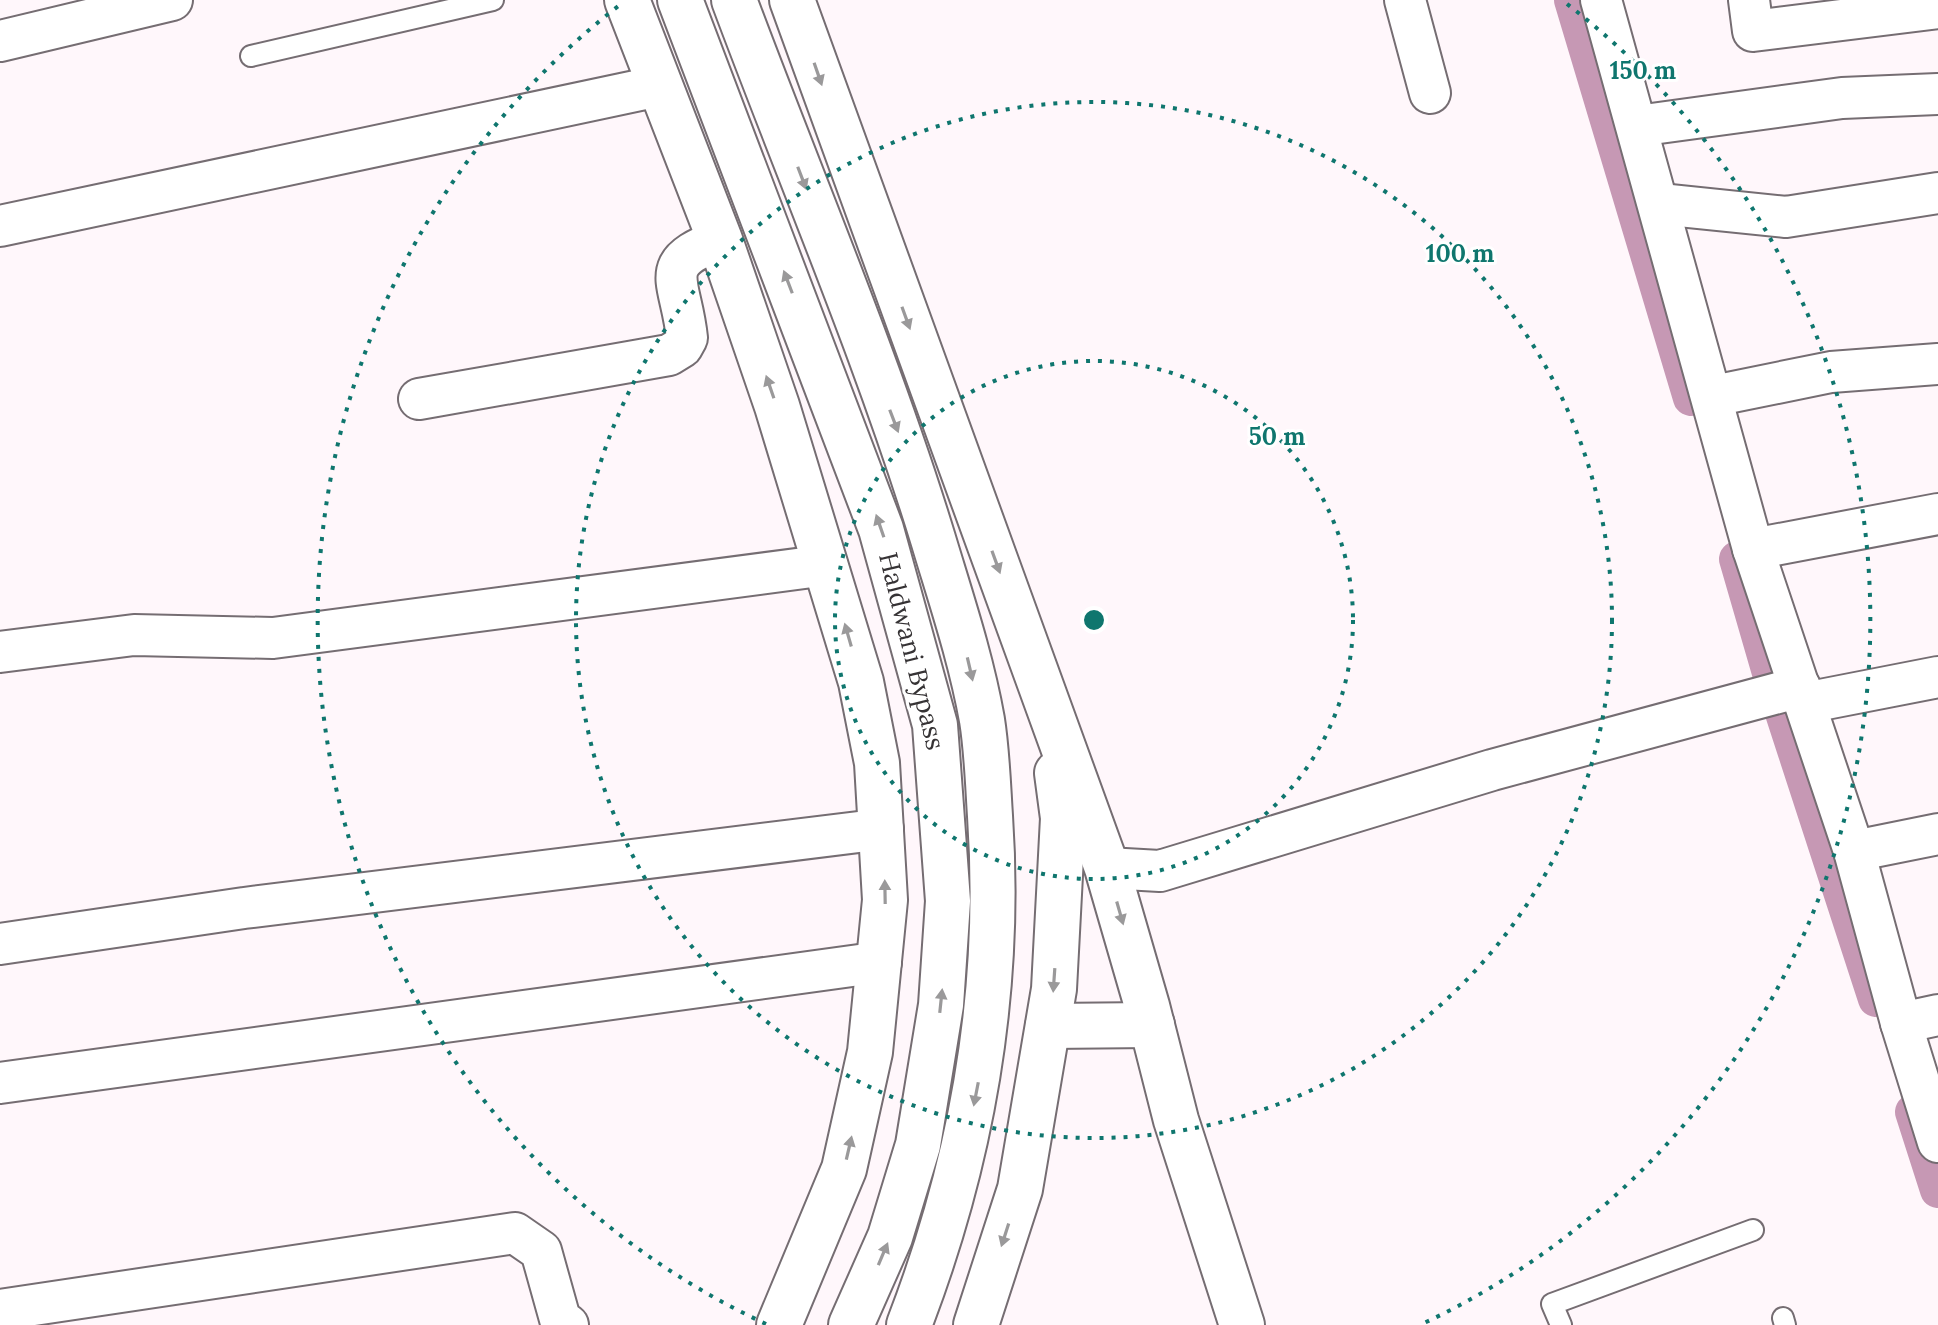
<svg xmlns="http://www.w3.org/2000/svg" width="1938" height="1325" font-family="Lora,serif">
  <style>
    .lines { fill: none; stroke-linecap: round; stroke-linejoin: round }
    .canal { stroke: #c698b4; stroke-width: 36 }
    .service-casing { stroke: #756d72; stroke-width: 24 }
    .minor-casing { stroke: #756d72; stroke-width: 44 }
    .primary-casing { stroke: #756d72; stroke-width: 48 }
    .trunk-casing { stroke: #756d72; stroke-width: 48 }
    .service { stroke: #fff; stroke-width: 20 }
    .minor { stroke: #fff; stroke-width: 40 }
    .primary { stroke: #fff; stroke-width: 44 }
    .trunk { stroke: #fff; stroke-width: 44 }
    .oneway { fill: #9a999a }
    .ring { fill: none; stroke: #0f766e; stroke-width: 4; stroke-dasharray: 4 8 }
    .labels { text-anchor: middle; stroke-width: 6; stroke-linejoin: round; paint-order: stroke }
    .street-label { font-size: 26px; fill: #363335; stroke: #fff }
    .centre { fill: #0f766e; stroke: #fff; stroke-width: 4 }
    .ring-label { font-size: 24px; text-anchor: middle; font-weight: bold; fill: #0f766e; stroke: #fff; stroke-width: 6; stroke-linejoin: round; paint-order: stroke }
  </style>
  <rect width="100%" height="100%" fill="#fff7fb"/>
  <g class="lines">
    <g class="canal">
      <path d="M1572 0 1691 398"/>
      <path d="M1737 559 1770 673 1876 999"/>
      <path d="M1913 1112 1938 1190"/>
    </g>
    <g class="service-casing">
      <g id="service">
        <path d="M251 56 493 0"/>
        <path d="M1783 1318 1785 1325"/>
        <path d="M1561 1325 1552 1304 1753 1230"/>
      </g>
    </g>
    <g class="minor-casing">
      <g id="minor">
        <path d="M1405 0 1430 93"/>
        <path d="M1601 0 1753 549 1854 851 1901 1023 1938 1142"/>
        <path d="M1749 0 1753 31 1938 8"/>
        <path d="M0 41 172 0"/>
        <path d="M1637 126 1842 98 1938 94"/>
        <path d="M1660 204 1786 217 1938 193"/>
        <path d="M0 226 659 86"/>
        <path d="M1713 396 1831 372 1938 364"/>
        <path d="M419 399 669 355 682 347 687 338C681 279 654 264 720 240"/>
        <path d="M1753 549 1938 514"/>
        <path d="M0 652 134 635 273 638 827 565"/>
        <path d="M1805 703 1938 677"/>
        <path d="M1854 851 1938 834"/>
        <path d="M1107 868 1160 871 1492 770 1800 687"/>
        <path d="M0 944 244 908 883 829"/>
        <path d="M1901 1023 1938 1015"/>
        <path d="M0 1083 881 962"/>
        <path d="M0 1310 515 1233 541 1251 560 1319 568 1325"/>
      </g>
    </g>
    <g class="primary-casing">
      <g id="primary">
        <path d="M680 0 881 529 935 725 948 901 941 1005 918 1145 890 1237 851 1325"/>
        <path d="M734 0C801 180 877 356 933 539 951 599 971 658 982 720 987 751 988 785 990 816 1002 992 972 1161 909 1325"/>
      </g>
    </g>
    <g class="trunk-casing">
      <g id="trunk">
        <path d="M627 0 720 240 777 406 861 682 877 763 885 900 870 1052 844 1169 779 1325"/>
        <path d="M792 0 1107 868 1147 1006 1176 1120 1242 1325"/>
        <path d="M1048 1026 1152 1025"/>
        <path d="M976 1325 1020 1189 1054 989 1063 818 1057 773"/>
      </g>
    </g>
    <use href="#service" class="service"/>
    <use href="#minor" class="minor"/>
    <use href="#primary" class="primary"/>
    <use href="#trunk" class="trunk"/>
  </g>
  <defs><path id="oneway-solid" d="M-6-.8H1V-3.2L6.5 0L1 3.2V.8H-6Z" transform="scale(2)"/></defs>
  <g class="oneway">
    <use href="#oneway-solid" transform="translate(818 74) rotate(71)"/>
    <use href="#oneway-solid" transform="translate(802 178) rotate(69)"/>
    <use href="#oneway-solid" transform="translate(788 282) rotate(-111)"/>
    <use href="#oneway-solid" transform="translate(906 318) rotate(70)"/>
    <use href="#oneway-solid" transform="translate(770 387) rotate(-109)"/>
    <use href="#oneway-solid" transform="translate(894 421) rotate(69)"/>
    <use href="#oneway-solid" transform="translate(880 526) rotate(-109)"/>
    <use href="#oneway-solid" transform="translate(996 562) rotate(70)"/>
    <use href="#oneway-solid" transform="translate(848 635) rotate(-106)"/>
    <use href="#oneway-solid" transform="translate(970 669) rotate(77)"/>
    <use href="#oneway-solid" transform="translate(885 892) rotate(-91)"/>
    <use href="#oneway-solid" transform="translate(1120 913) rotate(74)"/>
    <use href="#oneway-solid" transform="translate(1054 980) rotate(94)"/>
    <use href="#oneway-solid" transform="translate(941 1001) rotate(-84)"/>
    <use href="#oneway-solid" transform="translate(976 1094) rotate(101)"/>
    <use href="#oneway-solid" transform="translate(849 1148) rotate(-77)"/>
    <use href="#oneway-solid" transform="translate(1005 1235) rotate(108)"/>
    <use href="#oneway-solid" transform="translate(883 1254) rotate(-67)"/>
  </g>
  <g class="ring">
    <circle cx="1094" cy="620" r="259"/>
    <circle cx="1094" cy="620" r="518"/>
    <path d="M766 1324A777 777 0 0 1 621 4M1567 4A777 777 0 0 1 1422 1324"/>
  </g>
  <g class="labels">
    <g class="street-label">
      <text transform="translate(912 651) rotate(76)" y="9">Haldwani Bypass</text>
    </g>
  </g>
  <circle cx="1094" cy="620" r="12" class="centre"/>
  <g class="ring-label">
    <text x="1643" y="79">150 m</text>
    <text x="1460" y="262">100 m</text>
    <text x="1277" y="445">50 m</text>
  </g>
</svg>
